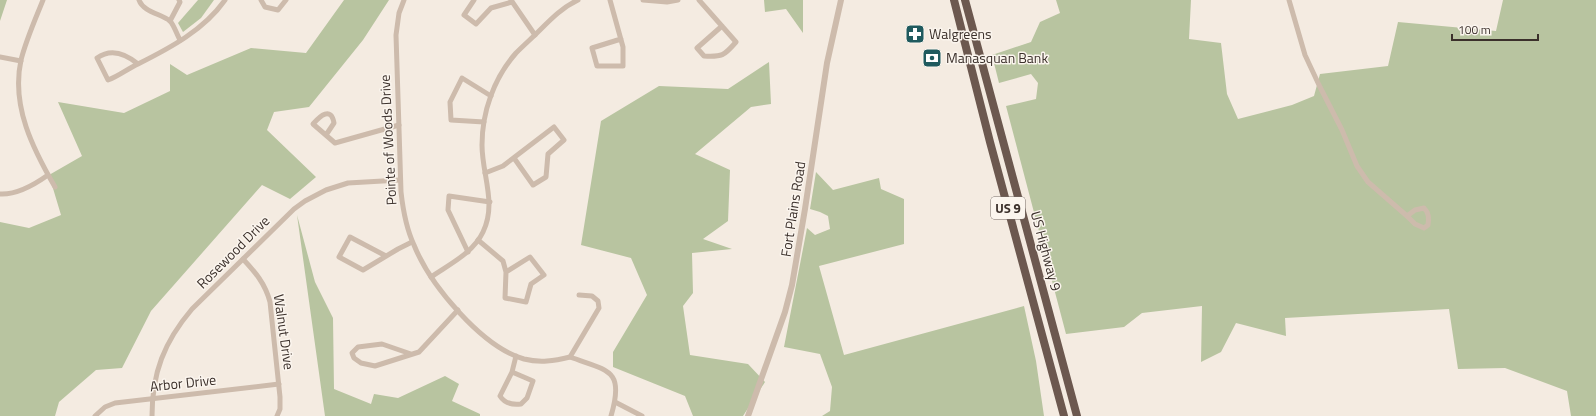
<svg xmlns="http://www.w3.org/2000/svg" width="1596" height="416" font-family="'Titillium Web',sans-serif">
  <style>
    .green { fill: #b8c4a0 }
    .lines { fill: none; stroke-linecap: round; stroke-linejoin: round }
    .minor { stroke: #cdbbac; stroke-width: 5 }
    .tertiary { stroke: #cdbbac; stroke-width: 6 }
    .trunk { stroke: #6c584f; stroke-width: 8 }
    .labels { text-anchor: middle; stroke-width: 3; stroke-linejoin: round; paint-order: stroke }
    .shield { fill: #fbf5ee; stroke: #756b66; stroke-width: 1 }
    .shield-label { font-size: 13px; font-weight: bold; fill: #3b302b }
    .poi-label { font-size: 14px; fill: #3b302b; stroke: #fbf5ee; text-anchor: start }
    .street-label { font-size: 14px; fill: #3b302b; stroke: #fbf5ee }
  </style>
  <rect width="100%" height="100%" fill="#f4ebe1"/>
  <g class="green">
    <path d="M0 0H7L0 21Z"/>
    <path d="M198 0H214L201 18 183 32 178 23Z"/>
    <path d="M344 0H389L363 40 309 107 274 112 267 130 316 177 290 199 262 185 151 311 122 368 96 370 59 402 55 416H0V222L29 228 61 215 49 175 82 156 58 102 124 113 170 91V64L187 75 251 48 306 53Z"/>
    <path d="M764 0H803V33L786 9 765 12Z"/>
    <path d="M1056 0H1191L1189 39 1221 43 1227 94 1238 119 1292 105 1314 96 1320 74 1388 66 1398 22 1496 31 1503 0H1596V416H1571L1567 391 1505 368 1458 369 1449 309 1285 318 1286 336 1236 323 1221 352 1201 362 1202 306 1142 313 1124 327 1066 334 1006 106 1036 99 1038 83 1031 74 999 83 992 55 1031 42 1040 22 1060 13Z"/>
    <path d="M769 62 771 104 751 107 695 154 730 170 728 221 703 239 732 249 692 253 693 293 683 306 690 355 748 364 765 382 743 416H693L685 396 613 367V352L647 295 631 258 581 245 601 121 659 86 728 89Z"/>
    <path d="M816 172 833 190 879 178 881 189 904 199V244L819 266 844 355 1024 306 1036 361 1044 416H822L830 411 832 387 820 354 784 347 807 228 815 235 830 229 828 216 820 212 810 209Z"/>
    <path d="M297 215 315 282 333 318 334 389 371 404 374 394 398 398 445 376 459 384 452 401 480 414V416H325Z"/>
  </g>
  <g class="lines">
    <g class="minor">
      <path d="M43 0C35 20 26 40 21 60 11 106 33 149 55 187"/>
      <path d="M139 0C143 12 162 14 170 21 174 25 177 35 180 40"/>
      <path d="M261 0 265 7 278 10 286 0"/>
      <path d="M404 0 399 13 396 35 401 192C403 210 406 228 414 245 430 285 482 347 524 359 540 363 554 361 570 357L599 308 598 301 592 296 579 295"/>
      <path d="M474 0 464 15 476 24 491 8 512 2"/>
      <path d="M511 0 535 35"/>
      <path d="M610 0 623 47V66H597L592 48 621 39"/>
      <path d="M643 0 667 2 678 0"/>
      <path d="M699 0 736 42C724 56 722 57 704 56L697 48 722 26"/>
      <path d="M1289 0 1305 55 1319 85 1342 130 1357 166 1368 182 1407 216"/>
      <path d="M170 21 180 2 179 0"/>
      <path d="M0 57 21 61"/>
      <path d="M138 64C126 54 111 48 97 58L108 80C119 76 127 69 138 64 170 48 204 30 225 0"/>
      <path d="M484 122 451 120 450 102 462 78 491 96"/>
      <path d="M326 135 334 123C331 106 320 116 313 124L335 143 399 125"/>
      <path d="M485 173 503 166 554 127 564 140 548 154 546 177 533 185 514 158"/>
      <path d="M0 194C17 195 34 185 48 175"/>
      <path d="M1424 208C1429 213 1429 218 1428 225L1424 228 1415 224 1407 216 1415 210Z"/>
      <path d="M478 240 503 261 506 272 505 298 526 302 531 284 544 275 530 257 506 272"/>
      <path d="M468 252 448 210 449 196 490 202"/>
      <path d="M386 256 350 237 339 257 363 270 398 249 412 242"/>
      <path d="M243 259C255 272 265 283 270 302L280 397V409L277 416"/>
      <path d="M431 277C450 264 473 253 483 232 497 203 482 175 482 145 482 112 494 78 516 53 524 45 532 38 540 30 552 18 563 7 578 0"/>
      <path d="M411 354 382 344 358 347 352 353 354 358 361 363 375 366 419 352 458 310"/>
      <path d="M570 357C608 371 625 369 611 416"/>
      <path d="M512 372 533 381 527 398 521 404C513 405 505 404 500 396L512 372 516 356"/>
      <path d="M615 402 642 416"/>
      <path d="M95 416 105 407 115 403 279 384"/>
      <path d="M152 416C152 373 164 342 192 309L294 209 305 201 326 190 348 183 400 180"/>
    </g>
    <path class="tertiary" d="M748 416 785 312 792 285 805 209 827 63 841 0"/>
    <g class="trunk">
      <path d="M954 0 990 142 1064 416"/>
      <path d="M965 0 1077 416"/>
    </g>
  </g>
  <defs>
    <g id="pharmacy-square" transform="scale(1)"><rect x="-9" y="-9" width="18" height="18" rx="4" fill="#1f5a5e" stroke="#fbf5ee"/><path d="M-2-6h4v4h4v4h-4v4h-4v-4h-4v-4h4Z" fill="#fff"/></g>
    <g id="bank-square" transform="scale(1)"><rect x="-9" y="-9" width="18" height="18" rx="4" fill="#1f5a5e" stroke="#fbf5ee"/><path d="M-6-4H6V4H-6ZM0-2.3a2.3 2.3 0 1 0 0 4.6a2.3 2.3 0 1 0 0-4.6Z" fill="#fff"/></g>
  </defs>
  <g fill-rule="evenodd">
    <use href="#pharmacy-square" x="915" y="34"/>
    <use href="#bank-square" x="932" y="58"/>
  </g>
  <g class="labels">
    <rect class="shield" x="991" y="197" width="34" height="22" rx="3"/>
    <g class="shield-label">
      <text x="1008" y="213">US 9</text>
    </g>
    <g class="poi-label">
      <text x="929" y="39">Walgreens</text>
      <text x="946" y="63">Manasquan Bank</text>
    </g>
    <g class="street-label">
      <text transform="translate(388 140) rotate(-93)" y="5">Pointe of Woods Drive</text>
      <text transform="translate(793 209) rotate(-81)" y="5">Fort Plains Road</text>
      <text transform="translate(1046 251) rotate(75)" y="5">US Highway 9</text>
      <text transform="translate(233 252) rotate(-45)" y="5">Rosewood Drive</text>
      <text transform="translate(284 332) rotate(82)" y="5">Walnut Drive</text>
      <text transform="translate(183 383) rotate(-6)" y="5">Arbor Drive</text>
    </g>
  </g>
  <path d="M1452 34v6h86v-6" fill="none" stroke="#3b302b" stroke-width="2"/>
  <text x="1458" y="34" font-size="12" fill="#3b302b" stroke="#fbf5ee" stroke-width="3" paint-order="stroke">100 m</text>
</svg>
